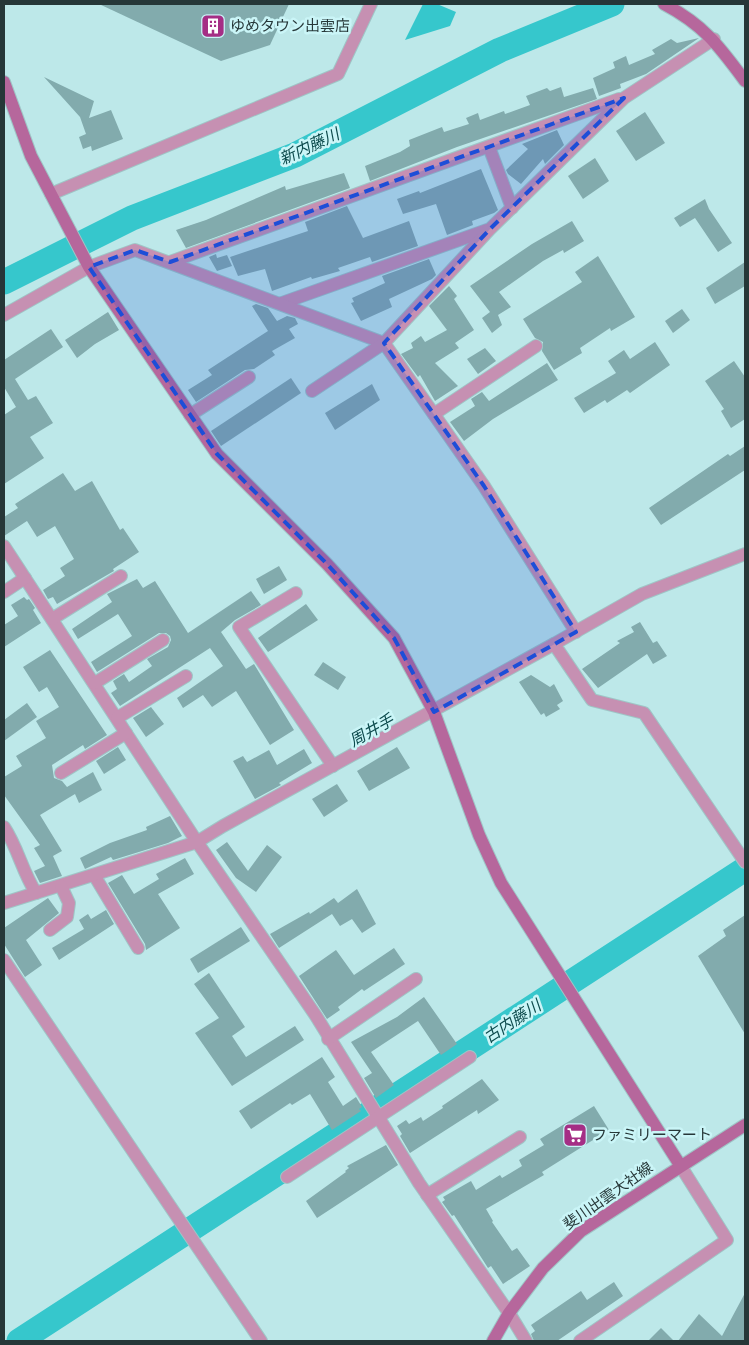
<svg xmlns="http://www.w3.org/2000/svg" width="749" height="1345" font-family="'Work Sans','Noto Sans JP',sans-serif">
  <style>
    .water { fill: #36c7cc }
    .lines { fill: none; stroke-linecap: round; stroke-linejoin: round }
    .river { stroke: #36c7cc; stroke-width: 25 }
    .building { fill: #82abad }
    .street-casing { stroke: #9fc5c6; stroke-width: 14 }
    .secondary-casing { stroke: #9fc5c6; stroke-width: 14 }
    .street { stroke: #c690b2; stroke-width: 12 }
    .secondary { stroke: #b6679c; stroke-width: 12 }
    .marked { fill: #1d4ed8; fill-opacity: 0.2; stroke: #1d4ed8; stroke-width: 4; stroke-dasharray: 10 6; stroke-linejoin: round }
    .labels { text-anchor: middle; stroke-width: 5; stroke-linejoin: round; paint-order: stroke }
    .poi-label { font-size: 15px; fill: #263738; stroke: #caf5f7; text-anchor: start }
    .street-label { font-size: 15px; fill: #263738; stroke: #caf5f7 }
    .water-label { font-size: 16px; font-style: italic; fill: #0c4a4c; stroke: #caf5f7 }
  </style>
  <rect width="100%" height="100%" fill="#bde8e9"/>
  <path class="water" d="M423 4H437L456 12 450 26 405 40Z"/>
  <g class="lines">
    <g class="river">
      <path d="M4 282 132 218 295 155 500 50 612 4"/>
      <path d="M19 1341C261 1184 502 1025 745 869"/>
    </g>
  </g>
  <g class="building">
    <path d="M99 4H289L270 45 221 61Z"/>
    <path d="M699 38 646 74 620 84 621 88 599 96 593 78 615 68 613 62 626 56 629 65 655 54 652 50 671 39 677 43Z"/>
    <path d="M44 77 94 101 89 118 111 110 123 139 92 151 91 146 83 149 79 137 86 134 80 117Z"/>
    <path d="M561 87 564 97 593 88 597 99 457 147 370 181 365 166 400 152 410 146 409 140 442 127 444 132 469 124 466 118 478 113 480 120 504 111 505 114 530 105 526 96 547 88 550 91Z"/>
    <path d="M645 112 665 143 636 161 616 131Z"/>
    <path d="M557 130 564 145 545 164 543 159 521 184 508 174 506 170 528 149 522 144Z"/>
    <path d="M595 158 609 181 583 199 568 176Z"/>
    <path d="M481 169 498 210 494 213 472 221 473 225 447 235 436 204 403 214 397 199 419 191 420 193Z"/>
    <path d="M344 173 350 188 186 248 176 230 206 220 285 186 286 190Z"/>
    <path d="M705 199 709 209 732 243 718 252 695 218 680 227 674 218Z"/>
    <path d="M347 206 363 238 409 221 418 246 372 262 370 257 338 268 340 271 312 279 311 277 272 291 265 269 238 276 230 257 308 231 305 222Z"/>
    <path d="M572 221 584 241 564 253 563 250 543 261 499 292 511 307 498 315 502 325 492 333 482 318 490 312 470 286 532 244Z"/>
    <path d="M216 254 217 258 227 255 232 266 217 271 209 257Z"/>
    <path d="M598 256 635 317 611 331 610 328 580 348 582 353 554 370 542 351 543 342 535 338 523 319 582 282 575 272Z"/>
    <path d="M429 259 436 275 432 279 389 299 392 307 361 321 351 303 354 302 352 298 385 283 382 276Z"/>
    <path d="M745 262V286L715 304 706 288Z"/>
    <path d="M449 286 457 296 454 299 474 330 455 343 459 348 435 363 458 386 435 401 420 375 418 377 401 354 413 348 411 343 421 336 425 342 447 330 429 306Z"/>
    <path d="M256 304 268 308 277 321 287 316 295 318 298 324 289 329 295 338 272 351 275 355 254 369 245 370 196 402 188 390 212 375 208 370 268 331 252 306Z"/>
    <path d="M682 309 690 320 673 333 665 321Z"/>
    <path d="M108 312 119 330 95 344 77 358 65 340Z"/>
    <path d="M51 329 63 347 15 379 28 400 36 396 53 423 30 437 44 458 4 484V415L16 407 4 387V360Z"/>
    <path d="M655 342 670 365 630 393 627 390 607 403 605 400 584 413 574 398 616 373 608 361 624 350 630 359Z"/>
    <path d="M485 348 496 361 478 374 467 359Z"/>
    <path d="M734 361 745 377V419L731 428 721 411 724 409 705 381Z"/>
    <path d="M547 363 558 380 493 419 464 441 450 422 475 406 471 399 482 392 489 401Z"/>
    <path d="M291 378 301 393 221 446 211 431Z"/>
    <path d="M372 384 380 400 335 430 325 413Z"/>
    <path d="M745 446V470L661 525 649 508 728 454 730 456Z"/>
    <path d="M63 473 75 491 92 481 120 530 123 528 139 552 113 569 114 571 57 604 53 597 48 599 43 590 65 576 60 568 74 559 55 526 37 537 27 521 4 536V517L18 508 15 504Z"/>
    <path d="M279 566 287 580 264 594 256 579Z"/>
    <path d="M137 579 143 588 155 581 188 633 251 591 261 605 235 620 221 632 246 669 254 664 294 730 270 745 236 691 212 707 203 695 183 708 177 698 223 666 210 648 120 706 111 693 117 689 113 681 124 674 129 682 152 666 147 659 168 647 171 640 170 636 166 633H159L97 672 91 662 132 636 118 614 78 639 72 629 112 602 107 594Z"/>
    <path d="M24 597 27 600 29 599 35 608 33 610 41 623 4 647V625L18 616 11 605Z"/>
    <path d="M306 604 318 620 268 652 258 638Z"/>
    <path d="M640 622 653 643 657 641 667 656 653 664 647 654 598 688 582 669 620 643 617 641 634 632 631 627Z"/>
    <path d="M50 650 107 735 85 749 83 745 52 765 54 778 62 781 67 787 93 772 102 790 79 803 75 794 40 815 62 851 53 856 62 876 40 883 34 871 45 866 34 848 40 845 4 795V777L22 766 16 756 46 738 36 721 59 707 47 687 39 692 23 667Z"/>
    <path d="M323 662 346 677 338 690 314 675Z"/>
    <path d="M531 675 550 687 554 684 563 701 557 705 560 709 546 717 544 713 541 715 519 682Z"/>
    <path d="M27 703 37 717 4 741V720Z"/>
    <path d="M151 707 164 724 146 737 133 718Z"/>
    <path d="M118 747 126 760 104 774 96 761Z"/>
    <path d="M397 747 410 768 369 791 357 771Z"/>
    <path d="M304 749 312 763 279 783 281 785 255 799 233 761 243 756 247 762 269 750 277 765Z"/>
    <path d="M337 784 348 801 324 817 312 799Z"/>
    <path d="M170 816 182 836 168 843 113 860 111 857 85 869 80 858 110 843 147 830 146 827Z"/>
    <path d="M227 842 248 871 267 845 282 857 256 892 236 878 216 850Z"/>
    <path d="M185 858 194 874 158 894 180 928 146 950 145 944 108 883 122 875 134 894 159 879 156 874Z"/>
    <path d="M357 889 376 924 362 933 352 919 340 926 332 914 279 948 270 934 309 912 310 914 334 898 338 903Z"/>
    <path d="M48 898 59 913 26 940 42 965 25 977 4 944V928Z"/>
    <path d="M106 910 114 924 59 960 52 948 84 929 79 920 88 914 91 919Z"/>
    <path d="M745 915V1034L698 956 726 936 723 930Z"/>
    <path d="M241 927 250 941 198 973 190 959Z"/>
    <path d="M394 948 405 964 364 991 362 989 338 1007 340 1010 327 1019 299 976 336 950 354 975Z"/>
    <path d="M209 973 245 1027 232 1036 246 1057 295 1026 304 1040 232 1086 195 1033 219 1018 194 984Z"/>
    <path d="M424 997 457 1044 441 1055 418 1021 380 1046 371 1052 394 1085 376 1098 364 1078 372 1073 351 1042 397 1017Z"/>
    <path d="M322 1057 335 1077 328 1082 343 1106 356 1097 362 1107 359 1109 361 1111 332 1130 310 1094 292 1105 290 1103 251 1129 239 1111Z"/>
    <path d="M482 1079 499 1100 478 1114 477 1110 410 1153 400 1136 402 1134 397 1126 406 1120 409 1124 421 1117 423 1121 443 1108 442 1106Z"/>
    <path d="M594 1106 609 1130 542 1172 544 1175 486 1209 493 1221 492 1222 512 1251 517 1248 530 1266 503 1284 491 1266 488 1268 454 1215 452 1216 442 1202 445 1200 443 1197 471 1181 476 1190 500 1175 502 1178 522 1166 519 1160 544 1145 540 1139Z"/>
    <path d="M386 1145 398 1165 317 1218 306 1201 346 1172 345 1171 349 1168 347 1166Z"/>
    <path d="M614 1282 623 1296 557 1341H534L531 1334 535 1331 531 1325 581 1291 587 1300Z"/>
    <path d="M745 1293V1341H678L699 1314 722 1336Z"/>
    <path d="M661 1328 674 1341H648Z"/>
  </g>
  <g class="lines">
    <g class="street-casing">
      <g id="street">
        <path d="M489 147 512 208"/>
        <path d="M51 194 338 74 371 4"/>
        <path d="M170 262 619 99"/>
        <path d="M282 303 487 230"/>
        <path d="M4 315 89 267 135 250 384 343 484 486 576 632"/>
        <path d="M312 391 384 343 490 229 624 98 714 39"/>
        <path d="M434 414 536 346"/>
        <path d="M190 415 249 377"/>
        <path d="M4 546 197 842 316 1016 419 1183 509 1313 526 1341"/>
        <path d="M745 554 642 594 554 644 592 700 644 713 745 862"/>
        <path d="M4 592 25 578"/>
        <path d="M296 593 239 627 333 766"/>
        <path d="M52 619 121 576"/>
        <path d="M95 683 163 640"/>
        <path d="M117 718 186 676"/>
        <path d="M61 773 126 733"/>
        <path d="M4 827C18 848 22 871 36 893"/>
        <path d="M94 875 138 948"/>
        <path d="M4 903 197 842 223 826 554 644"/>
        <path d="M50 930 67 917 69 903 61 886"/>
        <path d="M4 960 261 1341"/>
        <path d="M328 1039 416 979"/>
        <path d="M287 1177 470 1057"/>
        <path d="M427 1195 520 1137"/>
        <path d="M580 1341 727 1240 680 1165"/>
      </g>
    </g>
    <g class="secondary-casing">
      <g id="secondary">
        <path d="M664 4C704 25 719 46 745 81"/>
        <path d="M4 82 31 156 89 267 217 454 327 564 394 638 434 712 479 835 501 883 680 1165"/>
        <path d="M493 1341 509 1313 543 1268 581 1231 745 1125"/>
      </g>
    </g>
    <use href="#street" class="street"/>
    <use href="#secondary" class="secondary"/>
  </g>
  <path class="marked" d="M624 98 490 229 384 343 484 486 576 632 434 712 394 638 327 564 217 454 89 267 135 250 170 262Z"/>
  <defs>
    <g id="building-square" transform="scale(1.25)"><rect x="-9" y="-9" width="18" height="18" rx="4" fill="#a52e85" stroke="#caf5f7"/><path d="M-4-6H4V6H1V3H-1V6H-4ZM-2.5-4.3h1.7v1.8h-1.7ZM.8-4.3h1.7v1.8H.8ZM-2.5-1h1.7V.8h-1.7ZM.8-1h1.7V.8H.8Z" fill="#fff"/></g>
    <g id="supermarket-square" transform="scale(1.25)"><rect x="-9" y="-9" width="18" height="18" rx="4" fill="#a52e85" stroke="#caf5f7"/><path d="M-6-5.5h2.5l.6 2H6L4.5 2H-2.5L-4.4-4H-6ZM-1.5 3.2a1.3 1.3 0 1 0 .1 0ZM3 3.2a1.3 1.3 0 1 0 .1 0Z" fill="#fff"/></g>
  </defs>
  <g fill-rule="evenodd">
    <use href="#building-square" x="213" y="26"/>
    <use href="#supermarket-square" x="575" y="1135"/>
  </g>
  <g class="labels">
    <g class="poi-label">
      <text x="230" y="31">ゆめタウン出雲店</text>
      <text x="592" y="1140">ファミリーマート</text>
    </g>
    <g class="street-label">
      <text transform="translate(608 1196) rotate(-35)" y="5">斐川出雲大社線</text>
    </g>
    <g class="water-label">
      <text transform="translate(309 146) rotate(-25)" y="6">新内藤川</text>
      <text transform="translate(371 730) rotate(-29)" y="6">周井手</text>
      <text transform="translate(512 1021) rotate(-33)" y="6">古内藤川</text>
    </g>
  </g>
  <rect width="749" height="1345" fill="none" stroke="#263738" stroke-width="10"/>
</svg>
